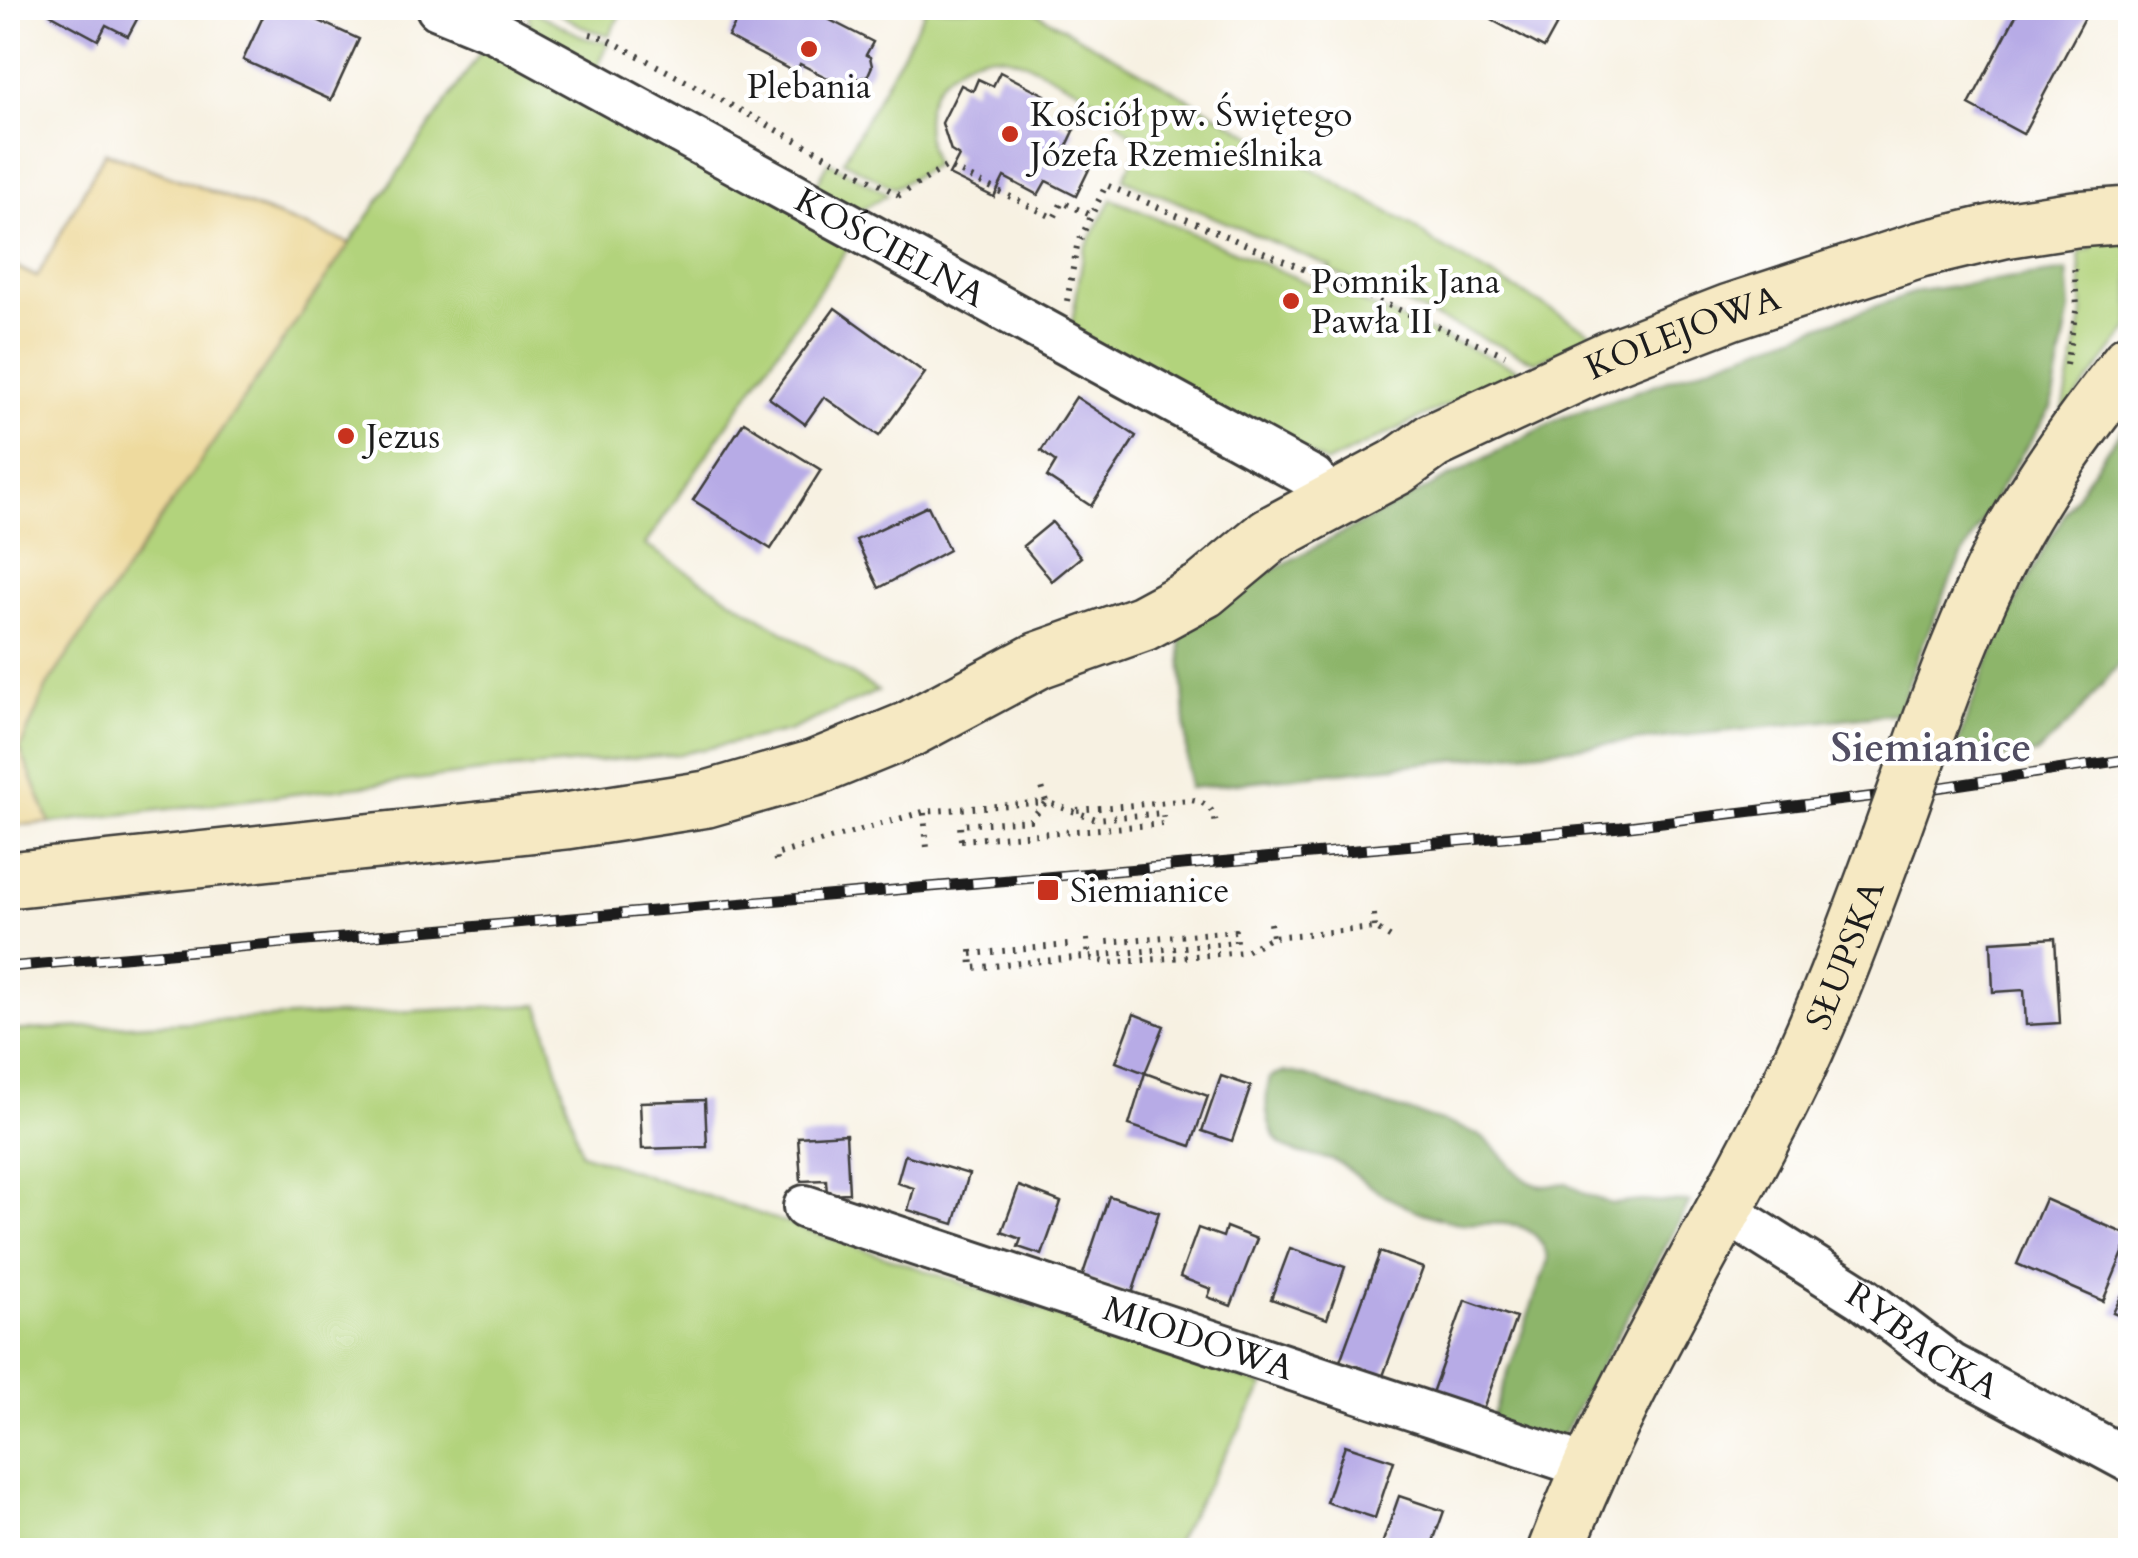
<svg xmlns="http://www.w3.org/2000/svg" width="2138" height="1558" font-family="Cardo,serif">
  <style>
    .green { fill: #b2d37b; stroke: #67784c; stroke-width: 2.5 }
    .forest { fill: #8db56b; stroke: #546844; stroke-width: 2.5 }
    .sand { fill: #eeda9e; stroke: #857b5d; stroke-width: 2.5 }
    .building { fill: #b7abe6 }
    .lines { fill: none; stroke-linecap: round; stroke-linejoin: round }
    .street-casing { stroke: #3d3c3a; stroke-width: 48 }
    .secondary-casing { stroke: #3d3c3a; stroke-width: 60 }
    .path { stroke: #3d3c3a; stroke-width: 6; stroke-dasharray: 2.5 8; stroke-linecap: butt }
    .street { stroke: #fff; stroke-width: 42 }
    .secondary { stroke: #f6e9c3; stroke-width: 55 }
    .rail-casing { stroke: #1c1c1c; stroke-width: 11 }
    .rail { stroke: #fff; stroke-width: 8; stroke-dasharray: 22; stroke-linecap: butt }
    .secondary-bridge-casing { stroke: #3d3c3a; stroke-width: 60; stroke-linecap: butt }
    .secondary-bridge { stroke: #f6e9c3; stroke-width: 55 }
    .poi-dot { fill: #c8321e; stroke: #fff; stroke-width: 4 }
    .labels { text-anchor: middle; stroke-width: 9; stroke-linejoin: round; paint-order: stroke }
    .poi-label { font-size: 35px; fill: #1c1c1c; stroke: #fff; text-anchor: start }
    .street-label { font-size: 35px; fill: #1c1c1c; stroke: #fff }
    .quarter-label { font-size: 40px; font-weight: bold; fill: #524e63; stroke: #fff }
  </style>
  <rect width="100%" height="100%" fill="#fff"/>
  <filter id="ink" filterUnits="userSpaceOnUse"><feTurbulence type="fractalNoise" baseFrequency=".01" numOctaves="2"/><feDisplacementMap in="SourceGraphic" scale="20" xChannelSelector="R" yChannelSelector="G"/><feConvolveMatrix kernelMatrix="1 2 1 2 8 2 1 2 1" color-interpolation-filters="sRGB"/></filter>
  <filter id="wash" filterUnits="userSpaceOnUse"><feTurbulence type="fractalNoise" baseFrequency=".0048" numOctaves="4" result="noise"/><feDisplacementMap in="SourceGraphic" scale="40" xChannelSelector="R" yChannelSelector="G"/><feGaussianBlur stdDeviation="2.25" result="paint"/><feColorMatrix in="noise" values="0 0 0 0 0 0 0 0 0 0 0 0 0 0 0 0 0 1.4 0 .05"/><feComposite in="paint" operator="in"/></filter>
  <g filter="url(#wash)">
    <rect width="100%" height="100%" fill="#f7f1e2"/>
    <g class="green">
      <path d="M528 8 585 38 609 43 593 75 530 30Z"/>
      <path d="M549 8H624L609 35 589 30Z"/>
      <path d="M919 8H1028L1413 226 1433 242 1597 336 1536 362 1328 270 1332 267 1123 179 1140 145C1126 130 1112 114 1096 101 1085 91 1069 85 1056 78 1016 56 981 40 944 78 919 104 925 135 934 165L894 188 843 161 925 11Z"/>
      <path d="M489 40 857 235 645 545 878 691 789 731 680 754 490 771 50 823 20 749 48 684Z"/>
      <path d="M829 162 886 193 887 195 854 214 812 193Z"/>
      <path d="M1112 199 1322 289H1331L1520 370 1327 463 1070 335 1084 250Z"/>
      <path d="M2090 237H2130V327L2062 416 2083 314 2079 254 2083 250 2091 249Z"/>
      <path d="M539 1005 581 1153 1264 1386 1171 1550H8V1031Z"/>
    </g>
    <g class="forest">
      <path d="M2067 271 2070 310 2051 408 2001 487 1955 570 1917 658 1899 713 1189 788 1179 619 1561 418 1918 291Z"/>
      <path d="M2130 418V651L2072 721 2036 754 1950 763C1964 728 1975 691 1991 656 2027 572 2075 491 2130 418Z"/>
      <path d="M1285 1072C1310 1074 1329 1085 1352 1094 1393 1110 1438 1116 1478 1135 1504 1148 1515 1184 1544 1186 1552 1186 1560 1183 1567 1183L1587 1195 1612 1204 1640 1201 1690 1202 1556 1447 1489 1426 1548 1260C1537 1213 1495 1226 1459 1223 1447 1221 1434 1217 1422 1213 1403 1206 1384 1196 1367 1184 1357 1177 1348 1167 1336 1162 1321 1155 1305 1157 1292 1151 1265 1140 1263 1101 1270 1077Z"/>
    </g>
    <path class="sand" d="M105 152 350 243 48 684 20 749 50 823 8 826V263L37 277Z"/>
    <g id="blocks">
      <g class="building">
        <path d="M53 8H143L128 36 106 25 98 40 50 14Z"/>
        <path d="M267 8H291L359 39 331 100 243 60Z"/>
        <path d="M730 8H828L831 9 826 18 873 42 866 55 870 57 872 66 868 75 859 79 853 76 847 88 800 64 796 73 728 37 741 13Z"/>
        <path d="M1499 8H1566L1544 48 1492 20Z"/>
        <path d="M2020 8H2090L2023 134 1969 105Z"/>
        <path d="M1000 72 1045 95 1037 112 1074 131 1066 148 1093 161 1076 196 1046 181 1038 195 1004 177 994 197 949 175 959 156 951 151 942 123 961 85 973 91 978 79 993 86Z"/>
        <path d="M835 308 925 373 879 436 824 397 805 424 769 398Z"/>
        <path d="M1076 397 1136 436 1091 506 1047 477 1056 462 1041 451Z"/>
        <path d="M744 422 821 470 771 549 693 500Z"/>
        <path d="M928 506 949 550 879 588 856 540Z"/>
        <path d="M1052 522 1081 557 1052 581 1023 546Z"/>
        <path d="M2055 938 2060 1023 2026 1025 2024 990 1993 992 1991 942Z"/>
        <path d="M1134 1014 1164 1026 1145 1073 1116 1062Z"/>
        <path d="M1145 1073 1208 1096 1191 1146 1129 1125Z"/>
        <path d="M1221 1076 1251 1086 1232 1141 1202 1131Z"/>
        <path d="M705 1100 707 1147 642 1149 640 1102Z"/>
        <path d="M846 1134 849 1193 827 1194 826 1180 801 1181 798 1137Z"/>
        <path d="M905 1155 969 1174 954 1224 908 1210 914 1188 897 1183Z"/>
        <path d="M1019 1186 1061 1202 1042 1255 1018 1247 1021 1239 1002 1232Z"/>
        <path d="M1109 1196 1159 1212 1132 1294 1082 1277Z"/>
        <path d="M2045 1199 2130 1236 2103 1301 2017 1264Z"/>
        <path d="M1226 1227 1257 1239 1231 1306 1208 1297 1211 1289 1180 1277 1198 1228 1223 1237Z"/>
        <path d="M1290 1248 1345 1267 1327 1319 1271 1299Z"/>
        <path d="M1380 1252 1423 1268 1383 1376 1340 1361Z"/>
        <path d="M2128 1282 2130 1283V1320L2113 1313Z"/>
        <path d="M1465 1300 1516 1318 1483 1410 1432 1393Z"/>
        <path d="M1345 1445 1394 1461 1375 1518 1326 1502Z"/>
        <path d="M1399 1496 1444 1511 1430 1550H1380Z"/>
      </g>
    </g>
  </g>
  <g filter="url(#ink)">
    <use href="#blocks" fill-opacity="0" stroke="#3d3c3a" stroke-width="2.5"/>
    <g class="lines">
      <g class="street-casing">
        <g id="street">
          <path id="s1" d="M438 8 497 32 1313 478 1332 502"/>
          <path id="s2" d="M805 1207 1591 1468"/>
          <path id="s3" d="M1722 1209 1861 1297 1951 1365 2130 1461"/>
        </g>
      </g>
      <g class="secondary-casing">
        <g id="secondary">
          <path d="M1915 766C1941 691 1968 617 2005 546 2040 480 2084 421 2130 362"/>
          <path id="s4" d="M8 880 566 821 707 799 815 768 908 730 1039 660 1143 623 1204 590 1270 535 1397 467 1433 441 1611 358 1730 312 1920 250 2004 230 2075 219 2130 215"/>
          <path id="s5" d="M1556 1550C1616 1393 1706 1250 1782 1100 1824 1016 1856 928 1889 839"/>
        </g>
      </g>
      <g class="path">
        <path d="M590 34 605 38 899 195"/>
        <path d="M898 196 947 166 1054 218 1062 202 1091 215"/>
        <path d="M1067 301 1077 246 1106 185 1505 355"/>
        <path d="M2066 365 2077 306 2074 264"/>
        <path d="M1077 810 1191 800C1206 802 1214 809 1216 825"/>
        <path d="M924 813 927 848"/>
        <path d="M961 840 1164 824 1163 813 1096 819 1046 802 1041 783"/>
        <path d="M961 840 960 825 1030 820 1045 803"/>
        <path d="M776 861 775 855 923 812 1046 802"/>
        <path d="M1374 914 1375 928"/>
        <path d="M1270 923 1272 937"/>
        <path d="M1087 939 1089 958 1109 963 1244 952 1272 937 1375 928 1396 941"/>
        <path d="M971 950 972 968 1236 942 1235 931 1107 942"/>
        <path d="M971 954 1068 945"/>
      </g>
      <use href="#street" class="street"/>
      <use href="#secondary" class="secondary"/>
      <g class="rail-casing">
        <path id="rail" d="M8 967 1621 827 1909 792 2130 759"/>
      </g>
      <use href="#rail" class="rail"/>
      <g class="secondary-bridge-casing">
        <path id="secondary-bridge" d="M1889 839 1915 766"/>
      </g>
      <use href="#secondary-bridge" class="secondary-bridge"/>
    </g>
  </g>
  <g class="poi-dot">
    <circle cx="809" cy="49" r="10"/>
    <circle cx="1010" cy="134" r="10"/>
    <circle cx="1291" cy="301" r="10"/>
    <circle cx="346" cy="436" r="10"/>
    <rect x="1036" y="878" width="24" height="24" rx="5"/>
  </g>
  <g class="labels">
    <g class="poi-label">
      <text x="809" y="98" text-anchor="middle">Plebania</text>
      <text x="1030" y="126">Kościół pw. Świętego<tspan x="1030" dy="40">Józefa Rzemieślnika</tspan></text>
      <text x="1311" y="293">Pomnik Jana<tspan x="1311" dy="40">Pawła II</tspan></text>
      <text x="366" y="448">Jezus</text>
      <text x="1070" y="902">Siemianice</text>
    </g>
    <g class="street-label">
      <text dy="12" stroke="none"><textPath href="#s1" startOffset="512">KOŚCIELNA</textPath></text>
      <text dy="12" stroke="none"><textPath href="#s4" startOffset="1792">KOLEJOWA</textPath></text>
      <text dy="12" stroke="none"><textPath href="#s5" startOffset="662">SŁUPSKA</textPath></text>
      <text dy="12" stroke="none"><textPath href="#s2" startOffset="415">MIODOWA</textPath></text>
      <text dy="12" stroke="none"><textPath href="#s3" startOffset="240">RYBACKA</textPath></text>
    </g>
    <g class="quarter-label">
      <text x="1931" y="761">Siemianice</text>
    </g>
  </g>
  <rect width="2138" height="1558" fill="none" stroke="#fff" stroke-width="40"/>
</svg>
